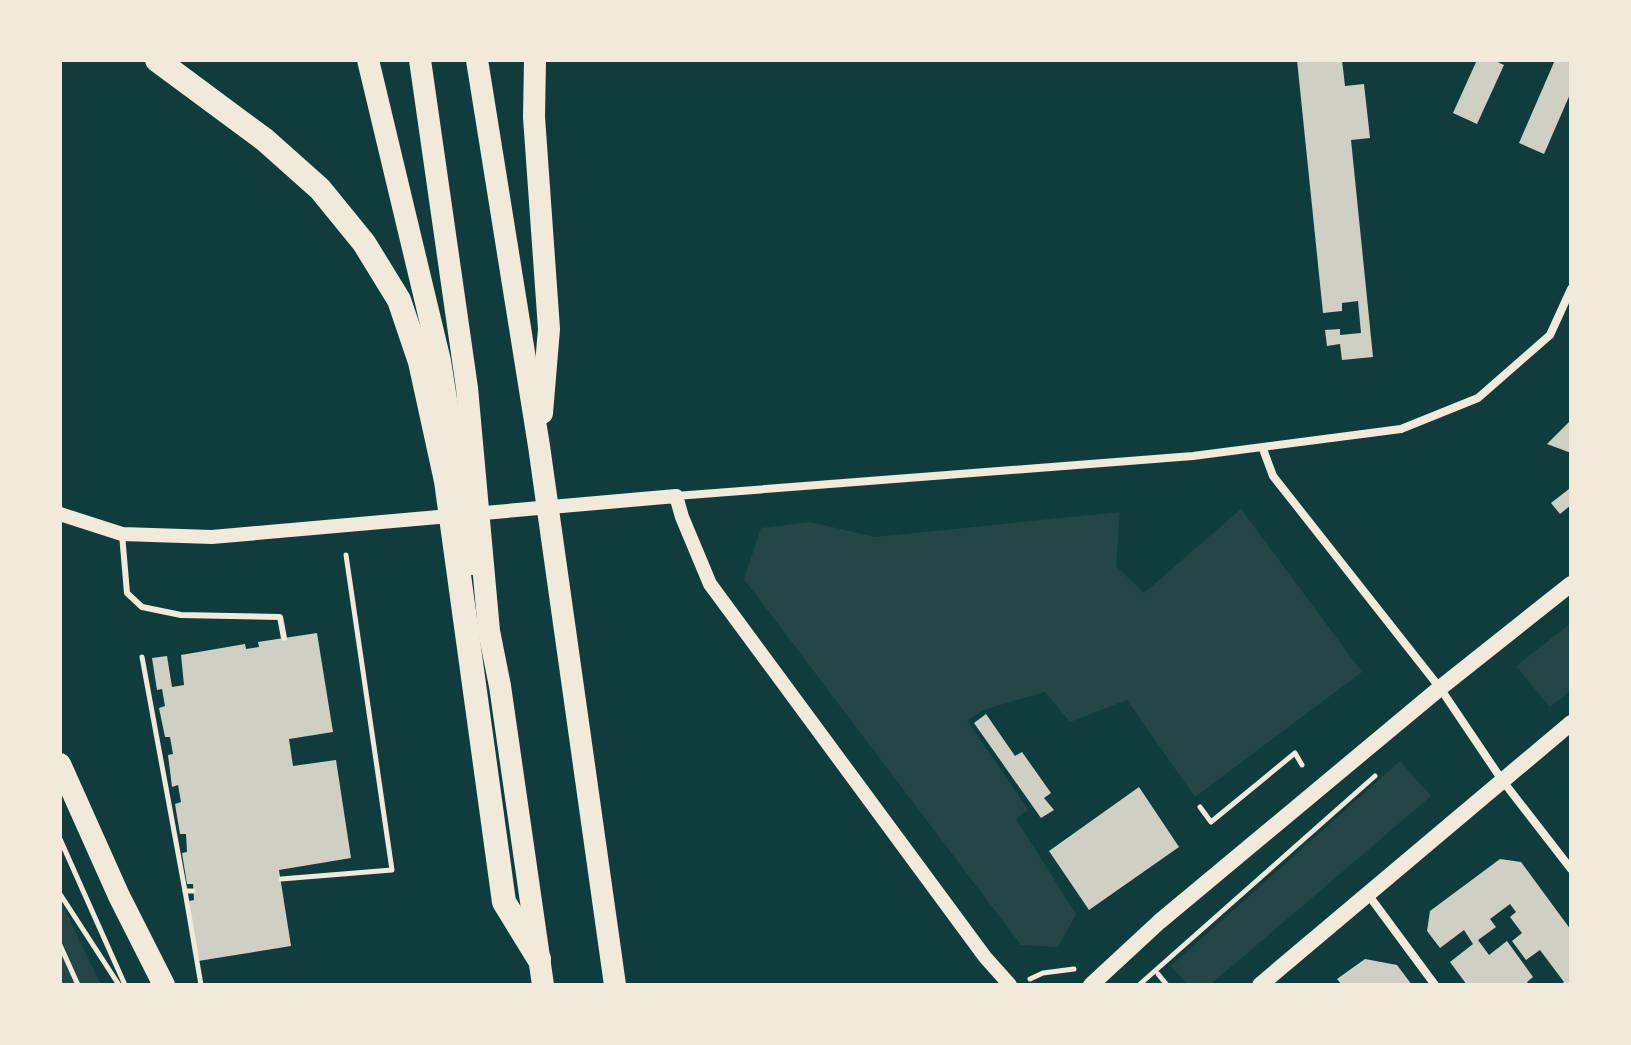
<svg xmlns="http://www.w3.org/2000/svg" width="1631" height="1045" font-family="'IBM Plex Sans',sans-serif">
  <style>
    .green { fill: #244646 }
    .building { fill: #cfcfc3 }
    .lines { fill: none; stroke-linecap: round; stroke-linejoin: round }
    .path { stroke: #f1e9da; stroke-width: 5 }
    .service { stroke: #f1e9da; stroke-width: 6 }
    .minor { stroke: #f1e9da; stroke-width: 8 }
    .tertiary { stroke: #f1e9da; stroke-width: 14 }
    .secondary { stroke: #f1e9da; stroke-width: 16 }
    .trunk { stroke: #f1e9da; stroke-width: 22 }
    .motorway { stroke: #f1e9da; stroke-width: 24 }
  </style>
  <rect width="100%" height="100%" fill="#0f3d3e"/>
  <g class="green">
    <path d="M1241 509 1362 672 1195 797 1127 700 1070 722 1045 692 986 709 967 720 1028 810 1016 819 1076 914 1058 947 1021 945 744 579 761 528 810 522 875 537 1120 512 1116 566 1144 593Z"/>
    <path d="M1571 623V690L1550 707 1516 666Z"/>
    <path d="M1400 761 1431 796 1210 985H1188L1171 966Z"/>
    <path d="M60 899 101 985H60Z"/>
  </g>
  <g class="building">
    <path d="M1297 60H1342L1345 86 1364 84 1370 138 1351 140 1373 357 1342 360 1340 344 1327 346 1325 330 1340 329V335L1361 333 1358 301 1342 303V311L1323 313Z"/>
    <path d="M1477 60H1493L1504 65 1477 124 1453 113Z"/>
    <path d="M1555 60H1571V92L1544 154 1519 143Z"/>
    <path d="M1571 420V453L1547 444Z"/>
    <path d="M1569 489 1571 505 1560 514 1551 503Z"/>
    <path d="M317 633 333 732 289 739 293 766 336 760 351 858 279 870 291 946 198 961 189 901 194 900 193 884H187L182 853 187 852 186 834H180L175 804 181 802 178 785 172 787 168 755 173 754 170 737H165L159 708 165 706 162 689 157 690 152 658 167 656 172 687 184 685 181 655 245 644 246 649 259 647 258 642Z"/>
    <path d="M986 714 1015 756 1022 752 1051 793 1044 798 1054 810 1041 818 974 723Z"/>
    <path d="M1139 787 1179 847 1089 910 1049 851Z"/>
    <path d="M1500 859 1521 862 1571 930V985H1560L1564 982 1540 950 1526 960 1512 941 1522 933 1510 917 1516 912 1510 904 1490 919 1496 927 1478 940 1489 955 1507 941 1533 977 1527 982 1529 985H1467L1450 962 1473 944 1464 930 1440 948 1427 931 1430 911Z"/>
    <path d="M1365 959 1397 965 1412 985H1342L1337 979Z"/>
  </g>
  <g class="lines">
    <g class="path">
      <path d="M142 657 185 891"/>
      <path d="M1200 807 1211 822 1295 753 1302 765"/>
      <path d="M60 839 125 985"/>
      <path d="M281 879 392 870 346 555"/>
      <path d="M193 891H185L201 985"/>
      <path d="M60 894 119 985"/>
      <path d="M60 945 78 985"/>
      <path d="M1158 974 1167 985"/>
      <path d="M1030 979 1043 973 1074 969"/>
      <path d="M1139 985 1375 776"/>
    </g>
    <path class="service" d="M122 534 127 593 142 607 181 615 280 617 284 638"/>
    <g class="minor">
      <path d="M1263 449 1273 476 1440 688 1502 780 1571 869"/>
      <path d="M676 496 1193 456 1401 429 1478 398 1550 335 1571 289"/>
      <path d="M1367 893 1435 985"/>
    </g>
    <path class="tertiary" d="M60 514 122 534 212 537 676 496 682 517 710 584 985 957 1010 985"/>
    <g class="secondary">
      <path d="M1091 985 1159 922 1440 688 1571 584"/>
      <path d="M1260 985 1571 723"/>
    </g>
    <g class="trunk">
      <path d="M368 60 440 361 472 564"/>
      <path d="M420 60 467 388 489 631 500 686 543 985"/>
      <path d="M477 60 539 446 615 985"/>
      <path d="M535 60 534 117 549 329 542 413"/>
      <path d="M60 764 119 896 164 985"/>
    </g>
    <path class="motorway" d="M157 60 265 140 320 189 364 243 399 300 420 362 446 481 504 902 539 959"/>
  </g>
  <rect width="1631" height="1045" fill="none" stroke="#f1e9da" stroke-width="124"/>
</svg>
